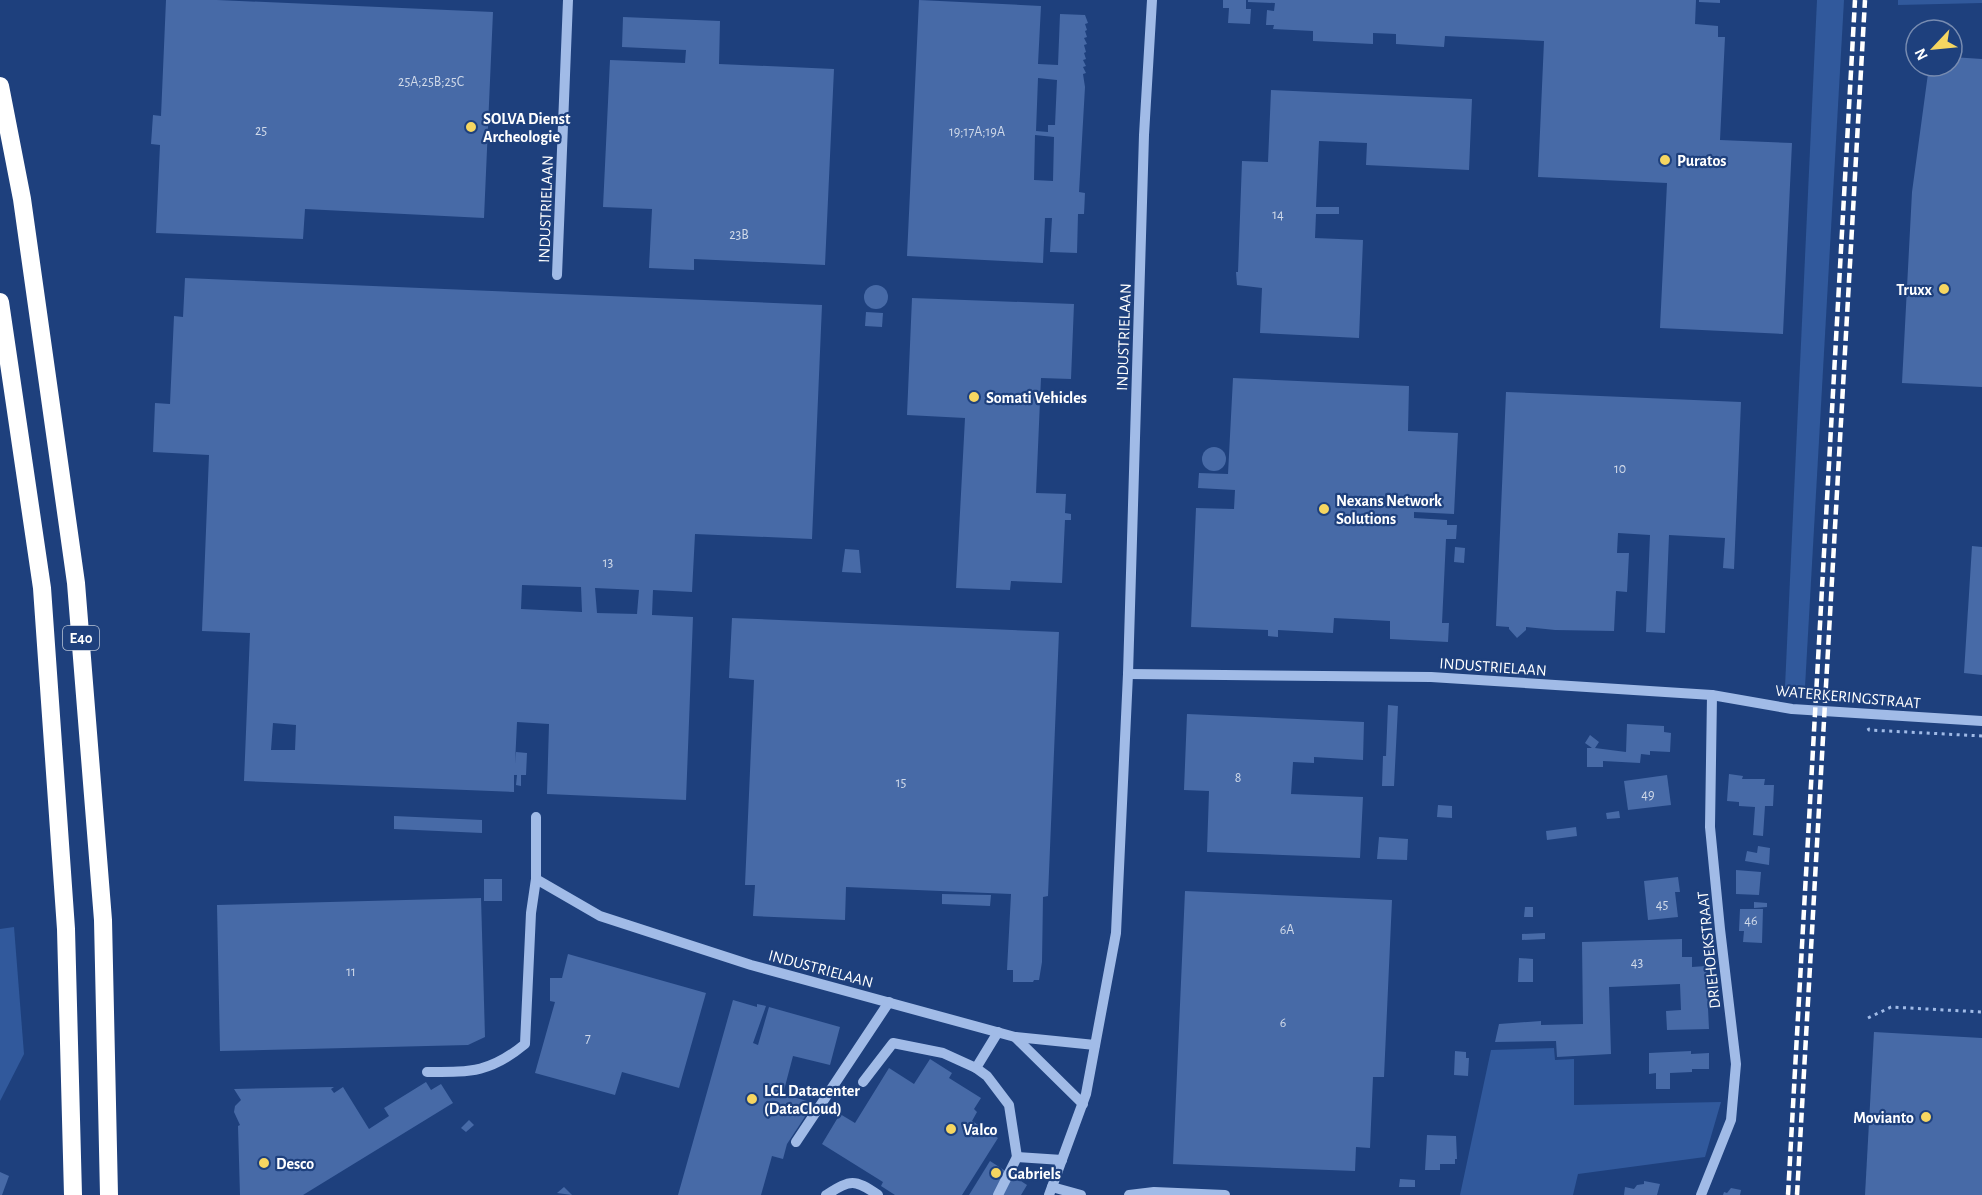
<svg xmlns="http://www.w3.org/2000/svg" width="1982" height="1195" font-family="'Alegreya Sans',sans-serif">
  <style>
    .green { fill: #31599c }
    .building { fill: #476aa7; fill-rule: evenodd }
    .lines { fill: none; stroke-linecap: round; stroke-linejoin: round }
    .path { stroke: #a1bbe7; stroke-width: 3; stroke-dasharray: 3 4.5; stroke-linecap: butt }
    .minor { stroke: #a1bbe7; stroke-width: 10 }
    .highway { stroke: #fff; stroke-width: 18 }
    .rail { stroke: #fff; stroke-width: 4.5; stroke-dasharray: 10 4.5; stroke-linecap: butt }
    .poi-dot { fill: #f6d661; stroke: #1e407d; stroke-width: 2 }
    .labels { text-anchor: middle; stroke-width: 4.5; stroke-linejoin: round; paint-order: stroke }
    .number-label { font-size: 14px; fill: #d1dae9 }
    .shield { fill: #1e407d; stroke: #bcc6d8; stroke-width: 1.5 }
    .shield-label { font-size: 15px; font-weight: bold; fill: #fff }
    .poi-label { font-size: 16px; font-weight: bold; fill: #fff; stroke: #1e407d; text-anchor: start }
    .street-label { font-size: 16px; fill: #fff; stroke: #1e407d }
  </style>
  <rect width="100%" height="100%" fill="#1e407d"/>
  <g class="green">
    <path d="M1817 0H1844L1805 687H1785Z"/>
    <path d="M1898 0H1982V3L1898 5Z"/>
    <path d="M14 927 24 1054 0 1101V929Z"/>
    <path d="M1554 1048 1555 1060 1574 1059V1105L1721 1102 1705 1157 1578 1174 1573 1195H1460L1491 1050Z"/>
  </g>
  <g class="building">
    <path d="M166 0H217L493 12 484 218 305 209 303 239 156 233 160 145 151 144 153 115 161 116Z"/>
    <path d="M919 0 1041 6 1038 64 1058 65 1060 14 1085 15 1088 23 1085 24 1087 30 1085 31 1087 37 1084 38 1087 44 1084 45 1086 52 1084 53 1086 59 1083 60 1086 66 1083 67 1086 73 1083 74 1085 87 1079 192 1085 193 1084 214H1078L1077 253 1050 252 1052 218H1045L1043 263 907 256ZM1038 78 1057 80 1055 125H1048V132L1036 131ZM1035 135 1054 137 1053 181 1034 180Z"/>
    <path d="M1223 0H1246V9H1251L1250 24 1228 23 1229 8H1223Z"/>
    <path d="M1248 0H1696L1695 24 1718 26V37H1725L1720 140 1792 143 1783 334 1660 328 1667 183 1538 177 1544 41 1445 36 1444 47 1396 44V34L1373 33V44L1313 41V31L1273 29 1274 25H1266L1267 10 1274 11 1275 3 1248 2Z"/>
    <path d="M1699 0H1720V3L1699 2Z"/>
    <path d="M623 17 720 21 719 64 834 69 825 265 694 259V270L649 268 652 209 603 207 610 60 685 63 686 50 622 47Z"/>
    <path d="M1952 57 1982 59V387L1902 383 1912 192 1929 66H1952Z"/>
    <path d="M1271 90 1472 99 1469 170 1366 165 1367 143 1319 141 1316 207H1339V214H1316L1315 238 1363 240 1359 338 1260 333 1262 288 1237 285 1236 272H1238L1242 161 1268 162Z"/>
    <path d="M185 278 822 305 812 539 695 534 692 592 653 590 652 615 693 617 686 800 547 794 549 724 517 722 515 764 516 752 527 753 526 775H521V786L516 785 517 775H514V792L244 781 250 633 202 631 209 455 153 452 155 403 170 404 174 316 183 317ZM522 585 581 587 582 612 521 609ZM595 588 639 590 637 614 597 613ZM273 723 296 725 295 750H271Z"/>
    <circle cx="876" cy="297" r="12"/>
    <path d="M912 298 1074 304 1071 379 1041 378 1036 493 1066 494 1065 513 1071 514V520H1065L1062 583 1011 581 1010 590 956 588 965 418 907 415Z"/>
    <path d="M866 312 883 313 882 327 865 326Z"/>
    <path d="M1233 378 1409 386 1408 431 1458 433 1454 514 1414 512V518L1447 520V525H1457L1456 539H1446L1442 623H1449L1448 642 1390 639V621L1334 618 1333 633 1278 630V637L1268 636V630L1191 627 1196 508 1234 509 1235 490 1198 488 1199 473 1228 474Z"/>
    <path d="M1506 392 1741 402 1734 569 1723 568 1725 538 1669 535 1665 633 1646 632 1650 535 1618 533 1617 553H1629L1627 592 1616 591 1614 631 1555 630 1526 627V630L1517 638 1509 629V627L1496 626Z"/>
    <circle cx="1214" cy="459" r="12"/>
    <path d="M1972 546 1982 547V675L1964 673Z"/>
    <path d="M1455 547 1465 548 1464 563 1454 562Z"/>
    <path d="M845 549 859 550 861 573 842 572Z"/>
    <path d="M732 618 1059 632 1048 896 1043 897 1042 962 1039 980H1034L1033 982H1013V970H1007L1011 894 846 887 845 920 753 916 755 885H745L754 680 729 678Z"/>
    <path d="M1388 705 1398 706 1394 786H1382L1383 756H1386Z"/>
    <path d="M1187 714 1364 722 1363 760 1314 757V763L1293 762 1291 794 1363 797 1360 858 1207 852 1209 791 1184 790Z"/>
    <path d="M1627 724 1664 726V732L1671 733 1670 752 1650 751V755L1641 754 1640 763 1603 761V767H1587V748H1592L1585 743 1590 735 1599 742 1595 748 1626 752Z"/>
    <path d="M1729 774 1743 776 1742 779H1765L1764 785H1774L1773 806H1765L1763 836 1753 835 1755 807 1739 806V802L1727 801Z"/>
    <path d="M1667 775 1671 805 1628 810 1624 781Z"/>
    <path d="M1438 805 1452 806V818L1437 817Z"/>
    <path d="M1619 811 1620 818 1607 819 1606 813Z"/>
    <path d="M394 816 482 820V833L394 829Z"/>
    <path d="M1576 827 1577 836 1547 840 1546 831Z"/>
    <path d="M1379 837 1408 839 1407 860 1377 859Z"/>
    <path d="M1758 846 1770 848 1769 865 1745 861 1747 851 1757 853Z"/>
    <path d="M1736 870 1761 872 1759 895 1736 894Z"/>
    <path d="M1678 877 1680 892H1675L1678 917 1648 920 1644 881Z"/>
    <rect x="484" y="879" width="18" height="22"/>
    <path d="M1185 891 1392 900 1384 1077H1373L1370 1148 1356 1147 1355 1171 1173 1164Z"/>
    <path d="M942 894 991 895 990 906 942 904Z"/>
    <path d="M481 898 485 1037 468 1045 220 1051 217 905Z"/>
    <path d="M1754 902 1767 903V907L1754 908Z"/>
    <path d="M1525 907H1533V917H1524Z"/>
    <path d="M1740 909H1763L1762 943 1743 942 1744 931H1739Z"/>
    <path d="M1545 933V939L1522 940V934Z"/>
    <path d="M1682 939V957H1692V967L1706 966 1709 1029 1667 1030 1666 1011 1681 1010 1680 984 1609 987 1611 1054 1557 1057 1556 1041 1495 1042 1499 1024 1541 1021V1025L1583 1024 1582 942Z"/>
    <path d="M568 954 706 993 679 1088 622 1072 615 1095 535 1073 555 1002 550 1001V978H562Z"/>
    <path d="M1519 958 1533 959V982H1518Z"/>
    <path d="M733 1000 757 1007V1004L766 1006 753 1043 758 1045 769 1007 840 1027 830 1065 793 1056 783 1094 814 1103 787 1144 783 1159 772 1156 761 1195H678Z"/>
    <path d="M1874 1032 1982 1038V1195H1865Z"/>
    <path d="M1455 1051 1466 1052V1058H1469L1468 1076 1454 1075Z"/>
    <path d="M1691 1051V1054L1709 1053V1069H1692V1072L1670 1073V1089H1656V1073L1649 1074V1053Z"/>
    <path d="M930 1059 952 1073 949 1078 981 1098 974 1109 977 1112 972 1121 998 1138 962 1195H895L881 1186 883 1182 822 1144 840 1114 855 1123 889 1068 914 1084Z"/>
    <path d="M426 1082 431 1090 441 1084 453 1103 303 1195H240L238 1126 240 1125 234 1112 235 1106 241 1100 234 1089 334 1087 331 1089 334 1093 343 1087 369 1129 389 1116 384 1108Z"/>
    <path d="M469 1120 474 1125 466 1132 461 1128Z"/>
    <path d="M1427 1135 1456 1136 1457 1159H1455V1164H1440V1170H1425Z"/>
    <path d="M990 1161 1027 1185 1021 1195H969Z"/>
    <path d="M0 1172 9 1176 2 1195H0Z"/>
    <path d="M1400 1179 1415 1180V1187H1399Z"/>
    <path d="M1644 1181 1660 1184 1657 1195H1624L1625 1187 1634 1189 1637 1185 1644 1184Z"/>
    <path d="M564 1187 572 1195 557 1193Z"/>
    <path d="M1731 1188 1741 1190 1740 1195H1723L1724 1192 1727 1193Z"/>
  </g>
  <g class="lines">
    <g class="path">
      <path d="M1868 728 1869 730 1982 736"/>
      <path d="M1868 1018 1891 1007 1982 1012"/>
    </g>
    <g class="minor">
      <path d="M557 275 568 0"/>
      <path d="M1128 674 1431 677 1712 695 1792 709 1982 721"/>
      <path d="M536 879 600 916 751 965 1015 1037 1083 1104"/>
      <path d="M998 1032 976 1068 987 1076 1009 1105 1017 1157"/>
      <path d="M1015 1037 1095 1045"/>
      <path d="M427 1072C470 1072 490 1073 525 1044L531 913 536 879V817"/>
      <path d="M863 1082 893 1043 943 1053 976 1068"/>
      <path d="M796 1142 889 1002"/>
      <path d="M1052 1187 1081 1195"/>
      <path d="M826 1195C851 1180 853 1178 878 1195"/>
      <path d="M998 1195 1017 1157 1062 1160"/>
      <path d="M1049 1195 1086 1094 1116 933 1128 674 1144 135 1152 0"/>
      <path d="M1129 1195 1154 1192 1225 1195"/>
      <path d="M1701 1195 1731 1120 1736 1064 1720 929 1710 827 1712 695"/>
    </g>
    <g class="highway">
      <path d="M0 86 22 199 76 583 103 920 109 1195"/>
      <path d="M0 302 42 588 66 929 73 1195"/>
    </g>
    <g class="rail">
      <path d="M1788 1195 1855 0"/>
      <path d="M1797 1195 1865 0"/>
    </g>
  </g>
  <g class="poi-dot">
    <circle cx="471" cy="127" r="6"/>
    <circle cx="1665" cy="160" r="6"/>
    <circle cx="1944" cy="289" r="6"/>
    <circle cx="974" cy="397" r="6"/>
    <circle cx="1324" cy="509" r="6"/>
    <circle cx="752" cy="1099" r="6"/>
    <circle cx="1926" cy="1117" r="6"/>
    <circle cx="951" cy="1129" r="6"/>
    <circle cx="264" cy="1163" r="6"/>
    <circle cx="996" cy="1173" r="6"/>
  </g>
  <g class="labels">
    <g class="number-label">
      <text x="431" y="86">25A;25B;25C</text>
      <text x="261" y="135">25</text>
      <text x="977" y="136">19;17A;19A</text>
      <text x="1278" y="219">14</text>
      <text x="739" y="239">23B</text>
      <text x="1620" y="473">10</text>
      <text x="608" y="567">13</text>
      <text x="1238" y="782">8</text>
      <text x="901" y="787">15</text>
      <text x="1648" y="799">49</text>
      <text x="1662" y="909">45</text>
      <text x="1751" y="925">46</text>
      <text x="1287" y="934">6A</text>
      <text x="1637" y="967">43</text>
      <text x="351" y="976">11</text>
      <text x="1283" y="1027">6</text>
      <text x="588" y="1042">7</text>
    </g>
    <rect class="shield" x="63" y="626" width="36" height="24" rx="4.5"/>
    <g class="shield-label">
      <text x="81" y="643">E40</text>
    </g>
    <g class="poi-label">
      <text x="483" y="124">SOLVA Dienst<tspan x="483" dy="18">Archeologie</tspan></text>
      <text x="1677" y="166">Puratos</text>
      <text x="1932" y="295" text-anchor="end">Truxx</text>
      <text x="986" y="403">Somati Vehicles</text>
      <text x="1336" y="506">Nexans Network<tspan x="1336" dy="18">Solutions</tspan></text>
      <text x="764" y="1096">LCL Datacenter<tspan x="764" dy="18">(DataCloud)</tspan></text>
      <text x="1914" y="1123" text-anchor="end">Movianto</text>
      <text x="963" y="1135">Valco</text>
      <text x="276" y="1169">Desco</text>
      <text x="1008" y="1179">Gabriels</text>
    </g>
    <g class="street-label">
      <text transform="translate(545 209) rotate(-88)" y="6">INDUSTRIELAAN</text>
      <text transform="translate(1123 337) rotate(-88)" y="6">INDUSTRIELAAN</text>
      <text transform="translate(1493 666) rotate(4)" y="6">INDUSTRIELAAN</text>
      <text transform="translate(1848 696) rotate(5)" y="6">WATERKERINGSTRAAT</text>
      <text transform="translate(1708 950) rotate(-96)" y="6">DRIEHOEKSTRAAT</text>
      <text transform="translate(821 968) rotate(15)" y="6">INDUSTRIELAAN</text>
    </g>
  </g>
  <g transform="translate(1934 48) rotate(244)"><circle r="28" fill="#1e407d" stroke="#788cb1" stroke-width="1.5"/>
  <path d="M0-4.5L10 22L0 15L-10 22Z" fill="#f6d661"/>
  <text y="-9" font-size="16" font-weight="bold" text-anchor="middle" fill="#ffffff">N</text>
  </g>
</svg>
